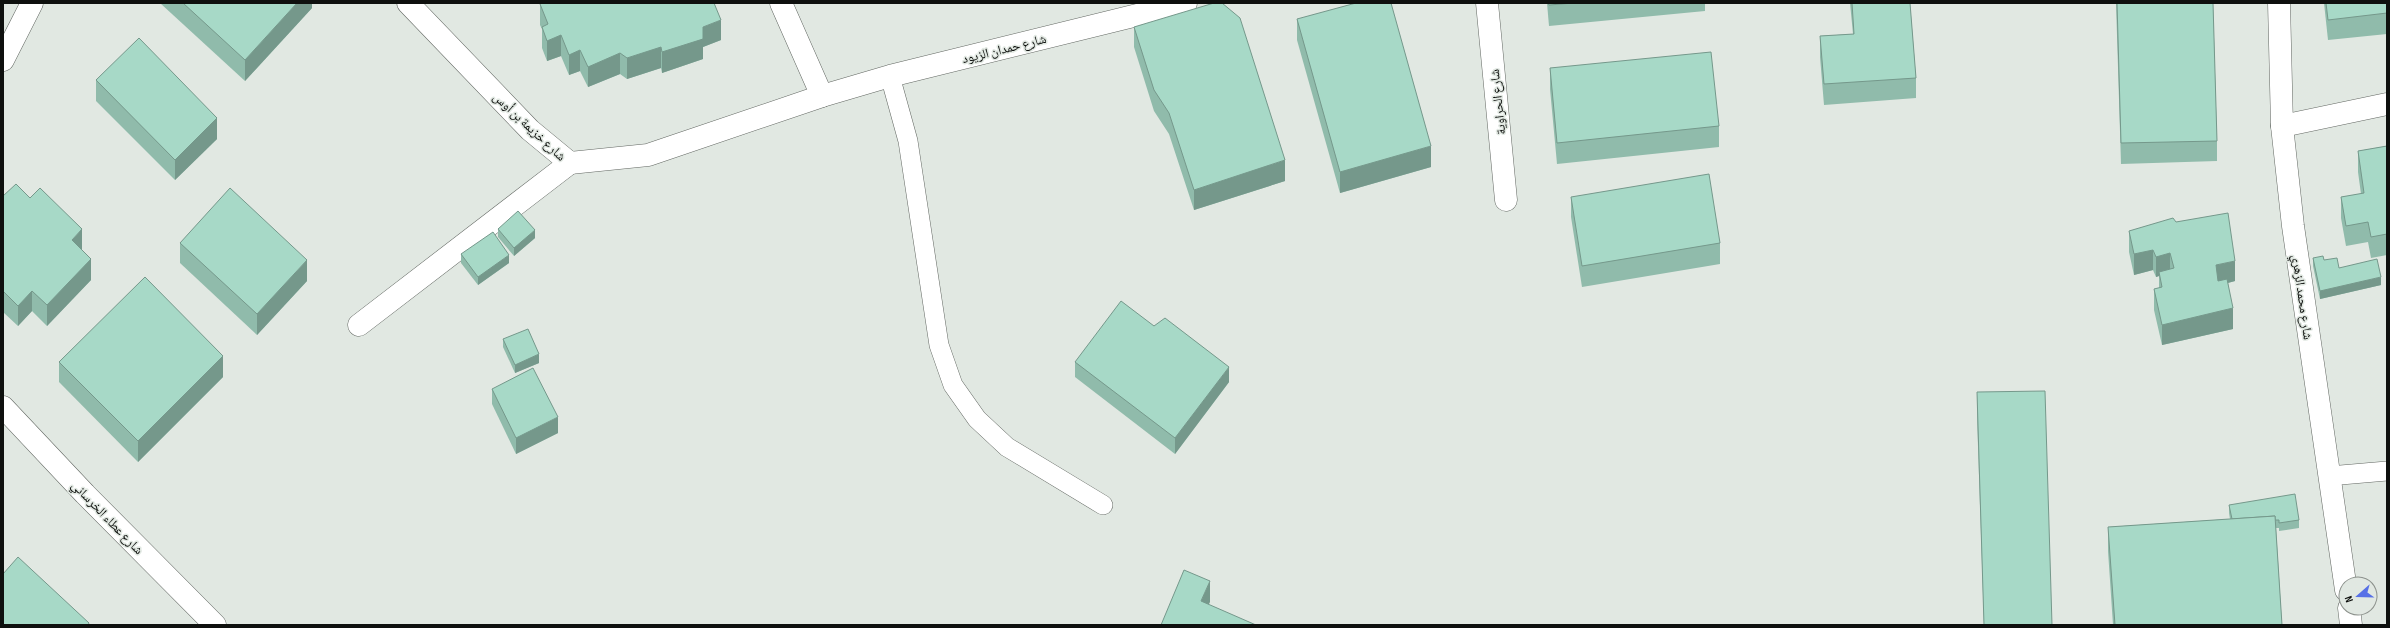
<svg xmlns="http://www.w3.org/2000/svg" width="2390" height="628" font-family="'Sofia Sans Condensed','Noto Naskh Arabic',sans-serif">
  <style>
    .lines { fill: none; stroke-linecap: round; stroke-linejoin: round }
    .service-casing { stroke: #626762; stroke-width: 20 }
    .minor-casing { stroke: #626762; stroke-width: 23 }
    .tertiary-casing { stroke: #626762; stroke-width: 23 }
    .service { stroke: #fff; stroke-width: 19 }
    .minor { stroke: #fff; stroke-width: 22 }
    .tertiary { stroke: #fff; stroke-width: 22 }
    .wall { fill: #90bbab }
    .shaded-wall { fill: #75988b }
    .building { fill: #a7d9c7; stroke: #75988b }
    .labels { text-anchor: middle; stroke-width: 3; stroke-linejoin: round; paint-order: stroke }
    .street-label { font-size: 13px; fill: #0e100e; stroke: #e1e8e2 }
  </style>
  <rect width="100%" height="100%" fill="#e1e8e2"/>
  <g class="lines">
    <g class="service-casing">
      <g id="service">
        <path d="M890 76 908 141 939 345 953 385 977 419 1007 447 1103 505"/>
        <path d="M2329 476 2387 471"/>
      </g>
    </g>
    <g class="minor-casing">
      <g id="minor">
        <path d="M408 3 530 130 570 163 648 155 822 96 890 76 1186 3"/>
        <path d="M781 3 822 96"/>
        <path d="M1487 3 1506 200"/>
        <path d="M3 60 32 3"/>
        <path d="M2282 126 2387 104"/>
        <path d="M359 325 570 163"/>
        <path d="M3 407 85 494 215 625"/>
      </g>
    </g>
    <g class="tertiary-casing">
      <g id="tertiary">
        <path d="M2279 3 2282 126 2293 226 2346 590"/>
        <path d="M2349 608 2351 625"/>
      </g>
    </g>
    <use href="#service" class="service"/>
    <use href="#minor" class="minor"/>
    <use href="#tertiary" class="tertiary"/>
  </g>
  <g class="wall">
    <path d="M160 3H312V8L245 81Z"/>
    <path d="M1547 3H1705V11L1549 26Z"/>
    <path d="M1850 3H1910L1916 78V98L1824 105 1820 57V36L1853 34Z"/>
    <path d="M2116 3H2213L2217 141V161L2121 164Z"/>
    <path d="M2324 3H2387V34L2328 40Z"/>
    <path d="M540 4 721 40 703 47V59L662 73 661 68 627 79 620 74 588 87 580 71 569 75 561 56 547 61 542 48V29L540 25Z"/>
    <path d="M1297 19 1431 167 1340 193 1297 40Z"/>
    <path d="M1134 27 1285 181 1194 210 1169 134 1154 111 1134 47Z"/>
    <path d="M1550 68 1719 126V147L1557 164 1550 89Z"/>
    <path d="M96 80 217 139 175 180 96 101Z"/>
    <path d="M2387 146V255L2371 258 2368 242 2346 246 2341 218V197L2361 194 2358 172V151Z"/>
    <path d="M3 196 30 198 82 250 91 280 47 326 32 311 18 326 3 312Z"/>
    <path d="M1571 197 1720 243V264L1582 287 1571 217Z"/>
    <path d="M2176 222 2235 281 2228 283 2233 329 2162 345 2154 310V289L2159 288V276L2156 277 2153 270 2134 275 2129 252V231Z"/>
    <path d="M498 229 535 238 514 256 498 237Z"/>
    <path d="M180 243 307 281 257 335 180 263Z"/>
    <path d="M461 254 509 263 478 285 461 263Z"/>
    <path d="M2313 258 2324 260 2339 268 2381 285 2320 299 2313 266Z"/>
    <path d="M503 339 539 363 515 373 503 347Z"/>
    <path d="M59 362 223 377 138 462 59 382Z"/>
    <path d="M1075 362 1229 382 1175 454 1075 377Z"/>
    <path d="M492 389 558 433 516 454 492 404Z"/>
    <path d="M1977 392 2052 625H1984L1977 416Z"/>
    <path d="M2229 505 2299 520V528L2279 531V528H2276L2282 625H2113L2108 551V527L2230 519 2229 513Z"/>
  </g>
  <g class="shaded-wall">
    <path d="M297 3H312V8L245 81V60Z"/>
    <path d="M721 20V40L703 47V59L662 73V52L703 27Z"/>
    <path d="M561 35V56L547 61V41Z"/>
    <path d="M661 47V68L627 79V58Z"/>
    <path d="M580 50V71L569 75V55Z"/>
    <path d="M620 53V74L588 87V67Z"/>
    <path d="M217 118V139L175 180V160Z"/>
    <path d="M1431 146V167L1340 193V172Z"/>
    <path d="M1285 160V181L1194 210V190Z"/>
    <path d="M82 229V250L72 261V240Z"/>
    <path d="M535 230V238L514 256V248Z"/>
    <path d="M2153 250V270L2134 275V254Z"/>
    <path d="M2170 253V274L2159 272V276L2156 277V257Z"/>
    <path d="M509 255V263L478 285V277Z"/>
    <path d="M91 259V280L47 326V305Z"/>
    <path d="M307 260V281L257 335V314Z"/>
    <path d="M2235 261V281L2216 286V265Z"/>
    <path d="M2381 277V285L2320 299V291Z"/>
    <path d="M32 291V311L18 326V306Z"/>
    <path d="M2233 308V329L2162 345V325Z"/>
    <path d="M539 354V363L515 373V365Z"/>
    <path d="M223 356V377L138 462V441Z"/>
    <path d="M1229 367V382L1175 454V438Z"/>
    <path d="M558 417V433L516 454V438Z"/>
    <path d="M1210 581V602L1201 621V601Z"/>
  </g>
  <g class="building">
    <path d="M183 3H297L245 60Z"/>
    <path d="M542 3H714L721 20 703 27V39L662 52 661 47 627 58 620 53 588 67 580 50 569 55 561 35 547 41 542 27 548 24 540 4Z"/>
    <path d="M1214 3H1222L1240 18 1285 160 1194 190 1169 113 1154 90 1134 27Z"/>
    <path d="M1356 3H1391L1431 146 1340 172 1297 19Z"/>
    <path d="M1548 3H1574L1549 5Z"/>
    <path d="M1852 3H1910L1916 78 1824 84 1820 36 1854 34Z"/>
    <path d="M2117 3H2213L2217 141 2121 143Z"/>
    <path d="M2326 3H2387V13L2328 20Z"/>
    <path d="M139 38 217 118 175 160 96 80Z"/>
    <path d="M1711 52 1719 126 1557 143 1550 68Z"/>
    <path d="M2387 146V234L2371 237 2368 222 2346 226 2341 197 2364 193 2358 151Z"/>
    <path d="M1709 174 1720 243 1582 266 1571 197Z"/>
    <path d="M16 184 30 198 40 188 82 229 72 240 91 259 47 305 32 291 18 306 3 291V196Z"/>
    <path d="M230 188 307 260 257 314 180 243Z"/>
    <path d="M518 211 535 230 514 248 498 229Z"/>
    <path d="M2228 213 2235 261 2216 265 2218 281 2227 279 2233 308 2162 325 2154 289 2162 287 2159 272 2174 268 2170 253 2156 257 2153 250 2134 254 2129 231 2173 218 2176 222Z"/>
    <path d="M493 232 509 255 478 277 461 254Z"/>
    <path d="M2323 256 2324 260 2337 258 2339 268 2377 259 2381 277 2320 291 2313 258Z"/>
    <path d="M145 277 223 356 138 441 59 362Z"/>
    <path d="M1121 301 1154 326 1165 318 1229 367 1175 438 1075 362Z"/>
    <path d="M528 329 539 354 515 365 503 339Z"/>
    <path d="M533 368 558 417 516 438 492 389Z"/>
    <path d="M2045 391 2052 625H1984L1977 392Z"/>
    <path d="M2295 494 2299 520 2279 523V520H2275V516L2232 519 2229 505Z"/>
    <path d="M2275 516 2282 625H2115L2108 527Z"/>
    <path d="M18 557 89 623 88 625H3V574Z"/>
    <path d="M1184 570 1210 581 1201 601 1256 625H1161Z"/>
  </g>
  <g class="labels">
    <g class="street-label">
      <text transform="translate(1004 48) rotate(-14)" y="5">شارع حمدان الزيود</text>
      <text transform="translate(1497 102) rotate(-96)" y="5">شارع الحراوية</text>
      <text transform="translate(530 126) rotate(43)" y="5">شارع خزيمة بن أوس</text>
      <text transform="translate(2303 297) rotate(82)" y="5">شارع محمد الزهري</text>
      <text transform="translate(108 517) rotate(46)" y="5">شارع عطاء الخرساني</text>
    </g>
  </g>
  <rect width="2390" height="628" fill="none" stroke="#0e100e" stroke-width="8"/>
  <g transform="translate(2358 596) rotate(250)"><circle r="19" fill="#e1e8e2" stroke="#8d928d"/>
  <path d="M0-3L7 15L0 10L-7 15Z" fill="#5770e6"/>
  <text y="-6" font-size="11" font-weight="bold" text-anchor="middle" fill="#0e100e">N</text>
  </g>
</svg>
